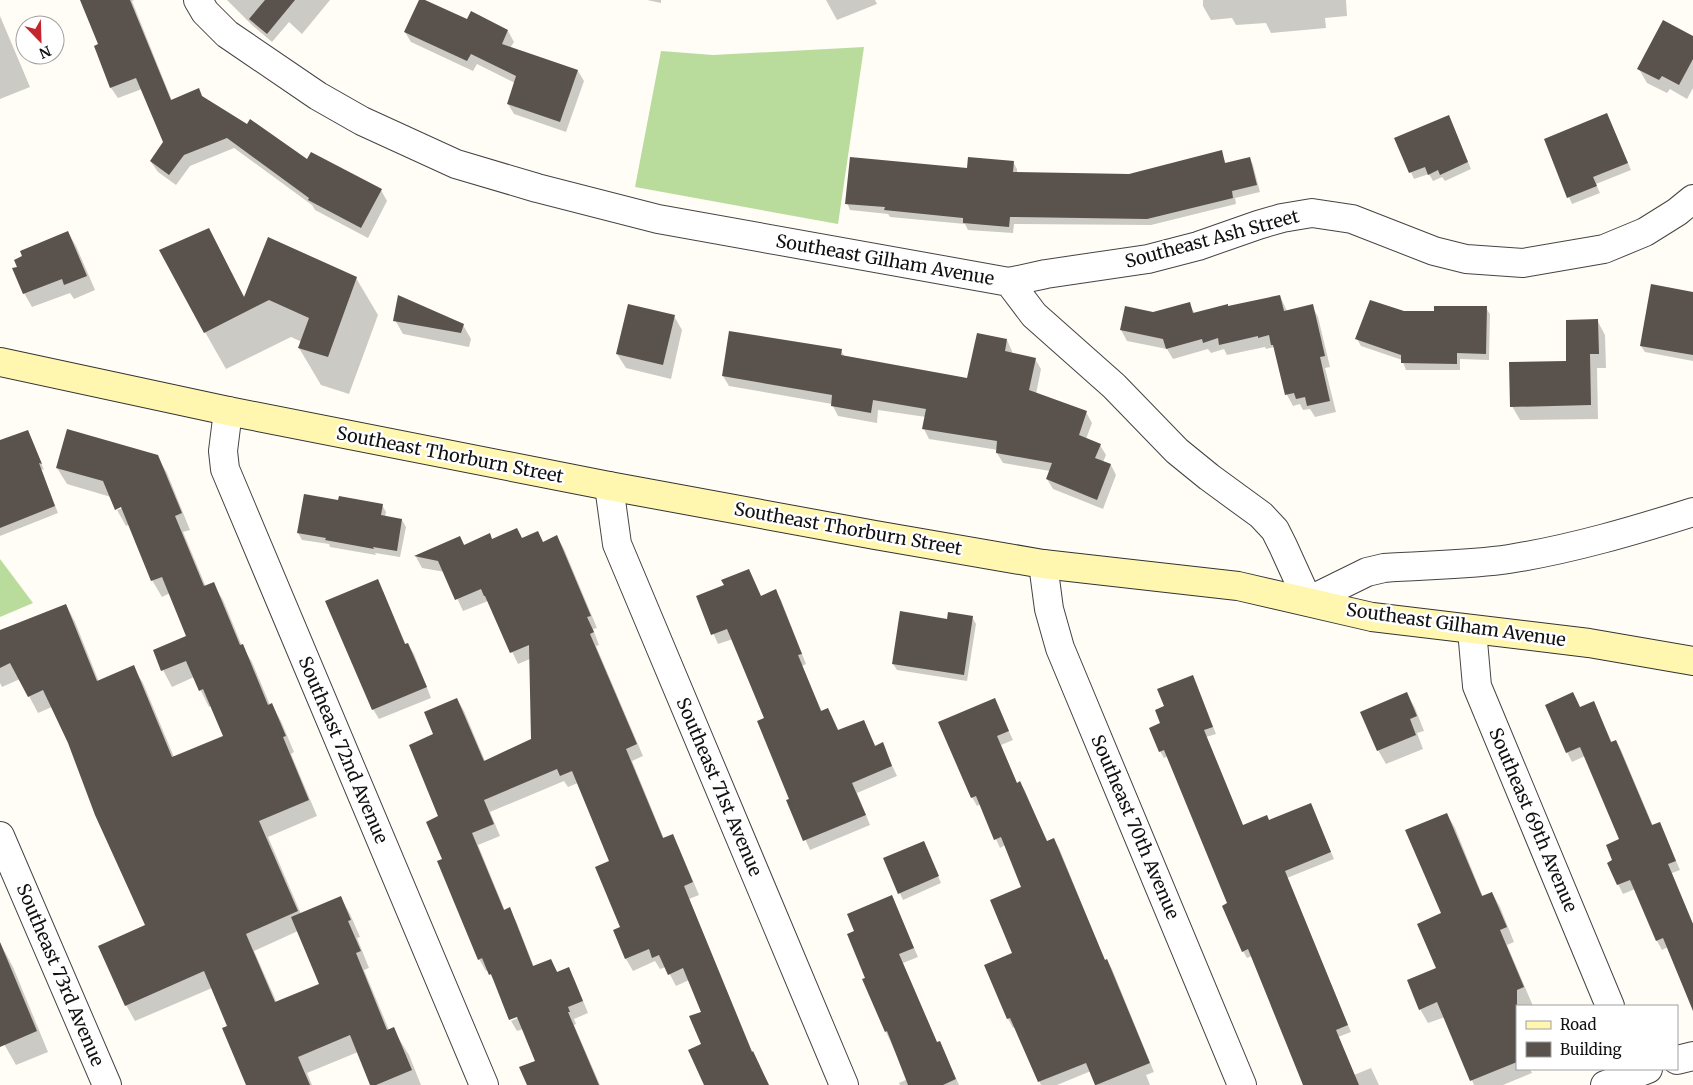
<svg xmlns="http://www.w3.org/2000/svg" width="1693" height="1085" font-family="Merriweather,serif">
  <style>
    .forest { fill: #b9dc9c }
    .shadow { fill: #0003; fill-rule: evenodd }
    .building { fill: #5a524d }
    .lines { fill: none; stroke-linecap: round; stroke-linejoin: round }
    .minor-casing { stroke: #444; stroke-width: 30 }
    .tertiary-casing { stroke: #444; stroke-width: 30 }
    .secondary-casing { stroke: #333; stroke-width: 30 }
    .minor { stroke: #fff; stroke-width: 28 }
    .tertiary { stroke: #fff; stroke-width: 28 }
    .secondary { stroke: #fff6b0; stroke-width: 28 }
    .labels { text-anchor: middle; stroke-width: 5; stroke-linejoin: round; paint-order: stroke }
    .street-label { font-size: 18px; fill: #111; stroke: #fff }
  </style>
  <rect width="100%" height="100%" fill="#fffdf5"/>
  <g class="forest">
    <path d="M864 47 838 224 635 187 661 51 713 55Z"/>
    <path d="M0 559 33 603 0 617Z"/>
  </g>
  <g class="shadow">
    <path d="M81 0H134L132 1 172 101 203 99 307 161 381 190 387 201 368 238 315 210 312 205 234 148 190 166 176 185 158 172 151 162 165 143 142 89 118 98 111 88 95 46 99 45Z"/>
    <path d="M227 0H330L302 34 289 22 272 42 252 25Z"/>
    <path d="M420 0 467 21 471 13 508 31 514 42 510 48 578 71 584 81 566 132 514 114 508 104 515 83 477 64 473 71 411 42 405 32Z"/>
    <path d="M647 0H661V3Z"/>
    <path d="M826 0H875L877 4 837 20Z"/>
    <path d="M1203 0H1346L1347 16 1325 18 1326 28 1271 33 1266 23 1236 25 1232 18 1211 20 1203 6Z"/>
    <path d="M0 16 30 87 0 99Z"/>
    <path d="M1693 37V88L1687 99 1670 89 1667 93 1647 83 1639 69Z"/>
    <path d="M1607 114 1631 170 1596 184 1600 193 1572 204 1569 197Z"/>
    <path d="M1452 123 1471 169 1445 181 1442 177 1433 181 1429 174 1414 179 1396 138Z"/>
    <path d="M1221 152 1226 164 1250 158 1253 165 1260 192 1235 198 1236 204 1151 225 1014 224 1013 233 968 230 965 224 890 217 888 214 850 210 847 203 968 169 1013 162 1017 169V173L1130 175Z"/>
    <path d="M208 230 245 298 356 278 378 315 349 394 321 385 299 348 302 342 291 337 226 369 205 332Z"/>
    <path d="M68 232 76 246 95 290 74 299 70 293 32 307 24 293 18 268 24 257Z"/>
    <path d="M1693 293V361L1645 352 1641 346Z"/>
    <path d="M1280 296 1287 311 1312 306 1318 317 1330 367 1325 368 1336 412 1315 417 1310 409 1303 410 1300 404 1293 406 1287 395 1274 347 1266 349 1265 347 1227 355 1224 349 1211 353 1208 349 1173 359 1167 349 1127 341 1121 330 1153 313 1189 303 1195 314Z"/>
    <path d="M1486 308 1490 314 1489 360 1460 359V370H1406L1402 360 1361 346 1357 339 1435 312Z"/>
    <path d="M674 316 682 330 671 379 626 368 617 354Z"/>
    <path d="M395 320 463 325 471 339 469 347 403 334Z"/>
    <path d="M1597 320 1605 335 1606 368H1597L1598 419 1520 420 1512 406 1568 362Z"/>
    <path d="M1007 340 1012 351V354L1035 359 1041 369 1036 394 1086 412 1092 423 1086 439 1100 445 1106 455 1103 462 1111 465 1116 475 1103 509 1053 489 1047 479 1050 471 1003 463 997 453 998 450 929 439 924 429 926 417 878 410 877 423 838 416 832 404 729 386 723 376 841 351 845 357 968 379Z"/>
    <path d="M28 431 44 470 41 469 58 513 0 536V442Z"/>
    <path d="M157 456 167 473 190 530 183 532 206 587 213 584 223 600 242 646 252 662 270 705H272L281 721 294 752 291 754 317 816 268 837 301 914 341 898 350 914 360 937 357 938 369 968 364 970 389 1030 393 1029 409 1055 421 1085H371L358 1052 307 1073 312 1085H248L229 1027 212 988 135 1021 126 1005 146 926 69 742 52 707 38 713 20 679 2 687 0 683V631L66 605 75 622 99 682 133 667 143 683 174 757 225 737 212 706 209 707 194 677 172 687 163 670 188 636 170 593 162 597 152 580 130 524 126 526 117 510 128 506 111 497 67 484 57 468ZM298 931 321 984 277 1003 254 951Z"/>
    <path d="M339 501 382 505 386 512 385 517 402 520 406 527 400 557 375 553 376 555 330 547 329 544 302 540 298 533Z"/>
    <path d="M460 537 465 546 492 540 523 539 543 543 557 537 564 549 597 628 593 629 599 645 596 646 643 756 632 761 664 839 672 836 679 848 699 895 689 899 754 1056 769 1085H705L702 1045V1013L689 980 676 986 666 967 660 969 655 961 633 971 626 959 615 931 622 928 611 861 578 783 568 787 564 781 490 812 500 836 478 845 505 911 509 909 516 921 534 967 551 961 558 973 568 969 575 981 588 1013 574 1019 576 1024 574 1025 600 1085H528L536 1061 523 1029 517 1031 511 1021 524 1015 497 986 488 970 486 971 479 959 444 860 435 735 457 699 464 711 485 761 532 739 530 659 518 664 488 601 463 611 445 572 422 568 416 557Z"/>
    <path d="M748 570 761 597 775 591 781 600 806 664 802 666 822 712 828 710 838 731 863 722 876 747 882 744 897 776 857 793 870 825 810 850 788 801 790 800 766 719 733 639 718 644 697 597 725 586Z"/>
    <path d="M383 591 406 645 408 644 414 654 431 698 379 719 373 709Z"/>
    <path d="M972 617 976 624 967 681 897 670 893 664 948 620Z"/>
    <path d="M1196 683 1216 734 1206 737 1243 826 1314 812 1334 859 1287 878 1351 1032 1338 1037 1354 1075 1371 1068 1379 1085H1305L1252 956 1247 958 1243 951 1229 904 1168 756 1164 758 1160 751 1162 724 1165 707Z"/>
    <path d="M1407 694 1415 708 1424 731 1417 733 1423 749 1386 764 1378 750Z"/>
    <path d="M994 699 1013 740 1001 745 1017 784 1020 783 1025 791 1047 843 1054 840 1059 848 1105 961 1107 960 1112 969 1154 1072 1146 1075 1150 1085H1096L1091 1071 1057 1085H1041L1015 1026 1013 1028 1008 1019 986 965 1014 954 1023 888 1005 845 1000 848 980 804 977 806 972 797Z"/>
    <path d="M1594 702 1612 743 1616 741 1621 750 1653 826 1664 833 1680 870 1672 873 1693 924V995L1668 947 1662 950 1657 941 1635 889 1623 894 1618 884 1613 861 1621 840 1585 756 1572 762 1567 752 1580 708Z"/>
    <path d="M1447 814 1455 828 1483 897 1492 893 1500 907 1514 942 1507 945 1533 1006H1517V1069H1530L1532 1073 1503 1085H1474L1445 1017 1428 1023 1420 1009 1437 968 1443 914Z"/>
    <path d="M927 849 941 883 903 900 884 859Z"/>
    <path d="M892 897 918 957 903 963 937 1043 940 1042 944 1051 959 1085H900L899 1083 908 1079 886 1032 866 978 855 931Z"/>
    <path d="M0 943 13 967 48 1052 16 1065 0 1037Z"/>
  </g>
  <g class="building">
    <path d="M80 0H130L171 100 199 88 202 96 247 124 250 119 307 159 311 152 382 189 361 228 308 200 309 198 227 138 184 155 169 175 150 161 163 142 136 78 110 88 94 46 98 44Z"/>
    <path d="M265 0H295L267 34 249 19Z"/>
    <path d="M419 0H425L467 19 471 11 508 30 502 44 578 70 560 122 507 104 516 76 471 54 467 61 404 32Z"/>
    <path d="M1663 20 1693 36V59L1679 85 1662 76 1659 80 1637 69Z"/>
    <path d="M1607 113 1628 163 1593 177 1597 186 1567 198 1544 139Z"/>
    <path d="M1449 115 1468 162 1440 175 1438 170 1428 175 1425 167 1409 173 1394 138Z"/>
    <path d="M1222 150 1225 163 1250 157 1257 185 1232 191 1233 198 1147 219 1010 217 1009 227 963 223V218L884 210 885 207 845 204 850 157 967 168 968 157 1014 161 1013 172 1129 174Z"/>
    <path d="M209 228 244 297 268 237 357 277 328 357 298 348 309 318 269 300 204 333 159 250Z"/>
    <path d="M68 231 87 276 64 285 62 279 23 294 12 268 17 267 14 260 22 256 20 251Z"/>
    <path d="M1651 284 1693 292V355L1640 346Z"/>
    <path d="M398 295 464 324 461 333 393 321Z"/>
    <path d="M1280 295 1284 311 1313 304 1325 356 1320 357 1330 401 1307 406 1305 397 1296 399 1294 393 1285 395 1273 345H1271L1269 335 1258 338V336L1219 345 1218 338 1203 343 1202 339 1166 349 1163 339 1120 330 1125 306 1153 312 1190 302 1193 313 1228 304V306Z"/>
    <path d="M1370 300 1404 311H1434V306H1487L1486 354 1457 353V364L1401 363V355L1355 339Z"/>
    <path d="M628 304 675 315 663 365 616 354Z"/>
    <path d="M1598 319 1599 354H1590L1591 405 1510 407 1509 362 1566 361V320Z"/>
    <path d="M729 331 842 349 841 355 967 378 977 333 1007 339 1005 351 1036 358 1029 390 1087 411 1079 435 1101 444 1095 458 1111 464 1097 500 1046 479 1052 463 996 453 997 441 922 429 926 409 873 400 871 413 831 406 832 395 722 376Z"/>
    <path d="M67 429 158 455 182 513 175 516 204 586 214 582 240 645 243 644 268 705 272 703 286 736 283 737 309 800 259 821 298 911 246 934 275 1002 319 984 291 917 341 896 351 920 348 921 361 951 356 953 387 1030 394 1027 412 1070 376 1085H370L350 1035 298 1057 310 1085H246L222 1028 227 1026 204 971 125 1006 98 946 145 925 95 815 68 743 43 690 28 697 10 663 0 668V630L66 604 97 681 134 665 172 757 223 736 203 689 199 691 186 661 161 671 153 650 186 636 162 577 151 581 121 507 115 510 103 481 56 468Z"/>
    <path d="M28 430 42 464 39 463 55 506 0 528V440Z"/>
    <path d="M304 494 338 500 339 496 383 504 381 515 402 519 397 551 373 547 374 549 325 540 326 538 297 533Z"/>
    <path d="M517 528 522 538 538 531 543 542 557 535 591 616 587 617 594 632 590 634 637 744 626 749 663 838 673 834 693 882 684 886 752 1052 753 1051 769 1085H704L688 1050 701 1044 689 1016 701 1012 683 968 668 975 659 955 652 958 649 949 625 959 613 930 620 927 595 867 609 861 572 771 560 776 557 769 484 800 494 824 472 833 504 910 510 907 533 966 551 959 557 972 569 967 583 1001 568 1007 570 1012H568L599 1085H527L519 1067 535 1061 517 1017 509 1020 491 974 489 975 482 958 478 960 437 861 442 859 426 822 438 816 409 745 433 734 424 712 457 698 484 761 531 739 529 645 510 653 485 596H484L481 589 455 600 438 561 414 556 460 536 464 545 490 533 492 539Z"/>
    <path d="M749 569 761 596 776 589 802 654 798 655 821 711 828 708 838 730 864 720 875 746 883 742 892 766 852 783 866 815 803 841 786 800 789 799 757 721 764 718 727 629 711 635 696 596 724 585 721 580Z"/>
    <path d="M378 579 405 644 408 643 427 687 372 710 325 601Z"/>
    <path d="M900 611 947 619 948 612 973 616 964 675 892 664Z"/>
    <path d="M1193 675 1213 727 1204 730 1243 825 1267 815 1269 820 1311 803 1331 852 1285 871 1348 1025 1336 1030 1359 1085H1303L1248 949 1242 952 1222 906 1227 903 1164 750 1159 752 1149 728 1160 723 1155 710 1164 706 1157 689Z"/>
    <path d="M1407 692 1417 716 1410 719 1416 735 1377 751 1360 712Z"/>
    <path d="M1573 692 1580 707 1594 701 1611 742 1616 740 1652 825 1660 822 1676 861 1668 864 1693 924V1011L1663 938 1656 941 1630 880 1617 885 1607 863 1612 860 1606 845 1619 839 1580 747 1566 753 1545 705Z"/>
    <path d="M995 698 1009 731 997 736 1017 783 1020 781 1047 841 1054 838 1105 960 1107 959 1150 1063 1096 1085H1095L1086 1063 1038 1082 1010 1018 1007 1019 984 965 1012 953 990 900 1021 887 1001 837 994 840 976 796 971 798 938 722Z"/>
    <path d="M1447 813 1482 896 1492 892 1507 927 1500 930 1524 987 1517 990V1062L1470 1081 1437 1002 1419 1010 1407 980 1436 968 1417 924 1441 913 1405 830Z"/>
    <path d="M924 841 939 876 898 894 883 858Z"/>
    <path d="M892 895 914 948 899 954 937 1042 940 1041 956 1079 943 1085H908L887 1031 885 1032 862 979 865 978 847 934 854 931 847 914Z"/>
    <path d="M0 942 37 1031 0 1047Z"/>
  </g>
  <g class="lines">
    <g class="minor-casing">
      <g id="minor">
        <path d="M198 0 205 12 227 34 318 96 362 121 456 164 537 188 658 219 1009 282 1034 315 1114 386 1177 451 1209 477 1261 515 1275 530 1283 546 1308 601"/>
        <path d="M1009 282 1046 274 1148 259 1198 246 1258 225 1282 218 1312 213 1352 219 1434 251 1466 259 1523 263 1604 249 1645 232 1677 212 1693 199"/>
        <path d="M228 411 223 451 225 469 484 1085"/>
        <path d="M609 486 617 544 844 1085"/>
        <path d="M1043 564 1049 609 1060 648 1242 1085"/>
        <path d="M1472 630 1477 686 1610 1006"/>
        <path d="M0 836 107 1085"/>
      </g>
    </g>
    <g class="tertiary-casing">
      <g id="tertiary">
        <path d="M1308 601 1367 572 1384 568C1424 565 1470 565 1509 559 1572 549 1633 531 1693 512"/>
        <path d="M1677 1060 1693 1056"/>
        <path d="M1605 1085 1648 1069"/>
      </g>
    </g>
    <g class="secondary-casing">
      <path id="secondary" d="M0 362 228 411 609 486 875 535 1043 564 1238 586 1372 617 1589 643 1693 661"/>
    </g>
    <use href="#minor" class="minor"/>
    <use href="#tertiary" class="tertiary"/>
    <use href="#secondary" class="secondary"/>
  </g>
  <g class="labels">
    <g class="street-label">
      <text transform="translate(1212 239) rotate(-15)" y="6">Southeast Ash Street</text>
      <text transform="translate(885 260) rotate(10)" y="6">Southeast Gilham Avenue</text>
      <text transform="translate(450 455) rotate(11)" y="6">Southeast Thorburn Street</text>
      <text transform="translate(848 529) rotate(10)" y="6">Southeast Thorburn Street</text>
      <text transform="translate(1456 625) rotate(8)" y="6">Southeast Gilham Avenue</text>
      <text transform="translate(343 750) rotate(67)" y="6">Southeast 72nd Avenue</text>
      <text transform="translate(719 787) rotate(67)" y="6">Southeast 71st Avenue</text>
      <text transform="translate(1533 820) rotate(67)" y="6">Southeast 69th Avenue</text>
      <text transform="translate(1135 827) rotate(67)" y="6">Southeast 70th Avenue</text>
      <text transform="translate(60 975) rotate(67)" y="6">Southeast 73rd Avenue</text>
    </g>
  </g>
  <rect x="1516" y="1005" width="162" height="65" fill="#ffffff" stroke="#a0a0a0"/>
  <rect x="1526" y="1021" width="25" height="8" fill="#fff6b0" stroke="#a0a0a0"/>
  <text x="1560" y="1030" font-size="15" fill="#111111">Road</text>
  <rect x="1526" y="1042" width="25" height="15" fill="#5a524d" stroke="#a0a0a0"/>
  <text x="1560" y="1055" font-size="15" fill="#111111">Building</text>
  <g transform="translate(40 40) rotate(157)"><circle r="24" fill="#ffffff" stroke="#a0a0a0"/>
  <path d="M0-4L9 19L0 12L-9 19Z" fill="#c4262e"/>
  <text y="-8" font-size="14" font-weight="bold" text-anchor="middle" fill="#111111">N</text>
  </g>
</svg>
